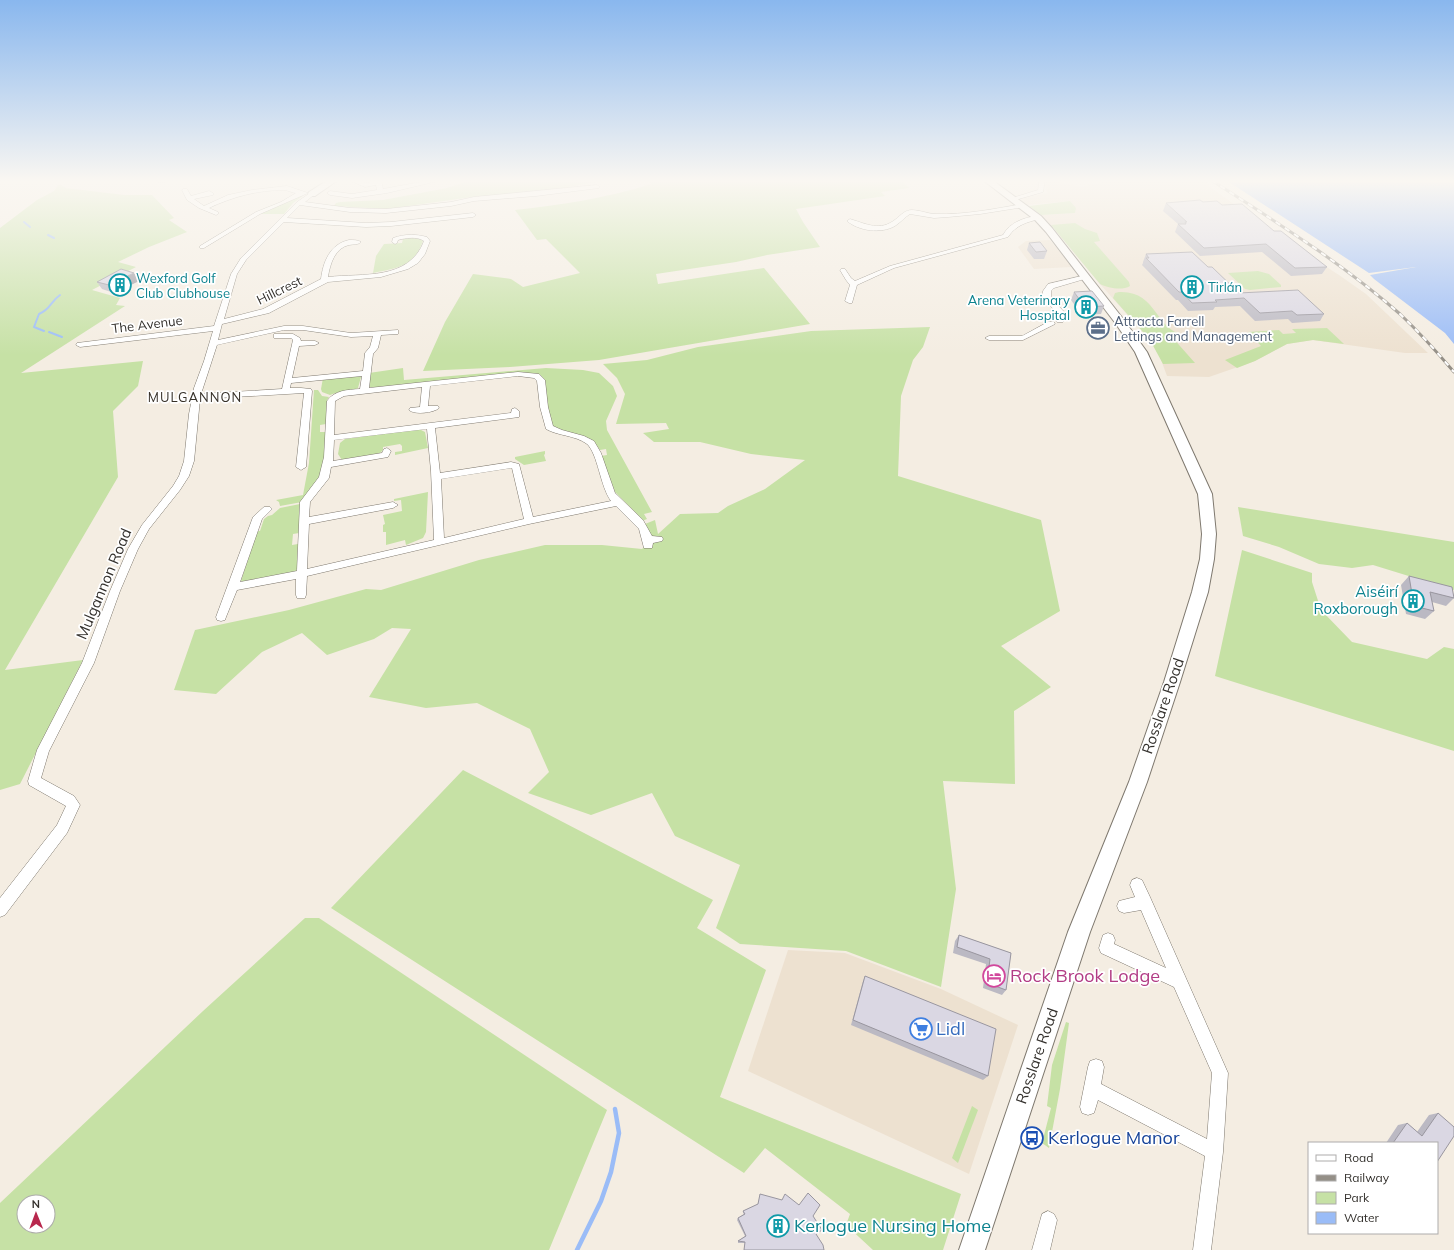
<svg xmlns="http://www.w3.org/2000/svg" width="1454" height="1250" font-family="Mulish,sans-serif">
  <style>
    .built { fill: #ede1d0 }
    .green { fill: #c6e1a5; fill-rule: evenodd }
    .water { fill: #9abcf7 }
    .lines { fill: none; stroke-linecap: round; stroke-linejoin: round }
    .stream-far1 { stroke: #9abcf7; stroke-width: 2 }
    .stream { stroke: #9abcf7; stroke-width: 4.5 }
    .street-casing { stroke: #7e786e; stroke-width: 1 }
    .secondary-casing { stroke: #7e786e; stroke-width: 2 }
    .street { fill: #fff; fill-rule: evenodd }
    .secondary { fill: #fff; fill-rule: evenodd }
    .rail-casing { stroke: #948f87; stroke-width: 3 }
    .rail { stroke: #fff; stroke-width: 2; stroke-dasharray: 5.5; stroke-linecap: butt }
    .wall { fill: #bbb9c3 }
    .shaded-wall { fill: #99969f }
    .building { fill: #dad7e3; stroke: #99969f }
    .labels { text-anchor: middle; stroke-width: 3.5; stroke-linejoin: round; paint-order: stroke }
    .far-culture-label { font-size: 13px; fill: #0d838f; stroke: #fff; text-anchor: start }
    .far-street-label { font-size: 13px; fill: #33302c; stroke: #fff }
    .far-service-label { font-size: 13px; fill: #4e5e75; stroke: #fff; text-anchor: start }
    .far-neighbourhood-label { font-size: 13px; letter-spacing: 1px; fill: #373129; stroke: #fff }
    .street-label { font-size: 15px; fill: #33302c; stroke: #fff }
    .culture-label { font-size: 15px; fill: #0d838f; stroke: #fff; text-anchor: end }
    .near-hotel-label { font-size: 18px; fill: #b23c85; stroke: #fff; text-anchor: start }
    .near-shop-label { font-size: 18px; fill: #366cbe; stroke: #fff; text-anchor: start }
    .near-transit-label { font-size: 18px; fill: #164399; stroke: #fff; text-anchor: start }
    .near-culture-label { font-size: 18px; fill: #0d838f; stroke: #fff; text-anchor: start }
  </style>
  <rect width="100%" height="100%" fill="#f4ede2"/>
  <g class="built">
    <path d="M1045 180 1082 187 1112 180H1207L1209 181 1206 184 1271 231 1339 275 1366 294 1428 353H1405L1313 340 1287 344 1255 361 1209 377 1167 376 1160 357 1150 340 1100 284 1051 225 1041 215 1075 213 1070 201 1027 205 1022 201 1024 198 1047 193Z"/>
    <path d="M1050 240 1072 267 1034 269 1018 247 1026 241Z"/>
    <path d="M788 950 845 953 941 989 1018 1025 969 1174 748 1071Z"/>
  </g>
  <g class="green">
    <path d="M504 180H606L536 193 472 197 387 209 334 206 336 203 340 202 383 200 447 188 465 182Z"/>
    <path d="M648 180H901L909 188 881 192 885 196 796 209 803 222 820 247 767 255 736 262 656 274 658 284 764 268 810 324 599 360 510 367 423 371 445 322 473 274 511 279 523 287 580 273 546 239 537 240 515 210C561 205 607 198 651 184Z"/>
    <path d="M58 185H61L66 188 124 195H152L174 218 169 220 187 232 149 247 118 262 136 267 92 290 120 298 116 305 125 306 21 373 143 361 138 386 113 411 118 477 5 670 83 660 20 784 0 790V228L37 200 54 191Z"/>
    <path d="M299 196H303L293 203 284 214H261Z"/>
    <path d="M1070 201 1076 208 1075 213 1041 215 1029 206Z"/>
    <path d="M1075 223 1085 229 1097 233 1100 241 1094 242 1129 282 1130 286C1122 291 1108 288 1100 284L1051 225Z"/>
    <path d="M411 238 420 239 423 241C414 267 397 268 373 273L376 256 384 244 402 243 403 239Z"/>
    <path d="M1258 271 1269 274 1281 285V287L1250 290 1245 289 1228 273Z"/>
    <path d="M1119 292C1157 290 1155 330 1184 335L1185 336 1172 337 1195 363 1163 364 1150 340 1113 298 1115 293Z"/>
    <path d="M930 327 923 347 913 360 901 396 898 476 1041 520 1060 611 1001 646 1051 687 1014 711 1015 784 943 781 956 889 941 987 846 951 740 944 716 928 740 865 675 836 652 793 591 815 528 793 549 772 530 729 477 703 426 708 369 697 411 629 392 628 374 639 327 655 302 633 262 652 216 694 174 690 195 630 289 610 366 589 381 590 479 560 545 545H602L642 549 654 538 651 537 645 524 655 520 658 534 680 514 718 513 728 506 765 489 805 460 751 454 700 442H654L643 433 669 429 666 423 616 424 625 394 617 378 603 364 647 360 698 347 811 331Z"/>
    <path d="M1327 328 1344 344 1313 340 1287 344 1255 361 1237 368 1225 360 1261 346 1248 332 1279 330 1283 334 1296 333 1292 329Z"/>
    <path d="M403 368 404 380 546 368 583 370 599 373 613 386 617 396 606 421 607 430 652 512 644 514 647 519 642 521 637 514 615 492 601 456 607 455 606 449 600 450C586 427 567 440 551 424L538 376 522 372 374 388 367 386 369 373Z"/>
    <path d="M360 375 361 377 358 388C350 392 339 391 330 395L322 392 321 389 323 378Z"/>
    <path d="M314 390H318L322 396 329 397 327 400 326 424 320 425V432H326L325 459 320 477 302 502 280 506 279 502 276 500 303 495 309 463Z"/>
    <path d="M419 429 425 432 428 448 395 455V452L402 451V446L400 444 383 447V450L379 454 342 460 338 454 340 443 345 439Z"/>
    <path d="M545 451V454L544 455 546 461 524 465 515 459V457Z"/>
    <path d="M428 492 426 532 423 538 406 545 405 540 386 545V532H383V525L385 524 383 515 402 511 401 500 394 501V499Z"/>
    <path d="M300 504 299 533 293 534 292 545 298 544 297 569 295 572 243 582 241 581 257 531H260L264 519 268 516 272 515 280 508Z"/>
    <path d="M1238 507 1454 542V590L1373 565 1352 568 1319 564 1279 547 1243 536Z"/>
    <path d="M1242 550 1312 573V582L1321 610 1352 642 1427 659 1444 647 1454 649V751L1215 676Z"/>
    <path d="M463 770 713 900 697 928 766 970 720 1097 961 1194 943 1250H873L846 1225 850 1214 765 1148 744 1173 331 908Z"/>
    <path d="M305 918H319L607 1110 549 1250H0V1203L203 1011ZM24 1202H48V1226H24Z"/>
    <path d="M1066 1022 1069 1023 1060 1089 1049 1148 1042 1143 1051 1108 1047 1106 1052 1065Z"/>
    <path d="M972 1106 978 1110 958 1163 952 1158Z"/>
  </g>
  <path class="water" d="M1226 180H1454V344L1445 333 1374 279 1370 275 1416 267 1369 273Z"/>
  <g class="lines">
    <g class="stream-far1">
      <path d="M24 222 30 227"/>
      <path d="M48 235 54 238"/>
      <path d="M44 331 34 327 39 314C51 309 50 302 60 295"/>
      <path d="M49 332 62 337"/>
    </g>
    <path class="stream" d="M577 1250 601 1201 611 1172 619 1133 615 1109"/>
    <g class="street-casing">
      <g id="street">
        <path d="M154 180H169C166 183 157 183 154 180Z"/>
        <path d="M353 180 366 183 381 180 383 189 431 180H442L387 193 352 198 330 195 327 193 330 191 352 194 377 190 376 185 365 187 353 182Z"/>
        <path d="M1039 180H1045L1043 192 1012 201 1009 199 1038 190Z"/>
        <path d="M597 185 600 187 599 188 536 196 474 201 451 206 386 213 350 212 300 205 287 218 366 223 391 222 473 213 476 215 473 217 391 226 366 227 284 222 246 260 237 274 224 319 263 309 321 279C323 262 330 244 349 240 354 240 358 240 361 242 358 245 354 244 349 245 335 248 330 264 328 277 362 273 409 281 424 241 417 236 406 238 398 240L397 243 395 244 392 242 393 238C405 234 415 234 427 237L430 241 425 254 418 263 408 269 381 277 328 282 269 313 222 324 218 340 284 326H303L351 333 398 330V334L381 335 378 348 373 354 369 388 518 372 539 374 545 380 548 407 553 426 562 430 584 436 594 441 601 453 615 493 643 520 652 536 662 537 663 539 662 541 653 543 652 548H644L639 529 616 506 529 524 307 576 306 595 305 598H297L296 595V579L237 590 226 617 225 620 221 621 217 620 216 617 253 517 264 507H270L272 509 262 519 240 582 297 571 300 502 319 477 324 457 327 401C335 390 347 390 360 389L362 376 291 383 290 388H301L311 389 312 391 306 467 301 470 296 467 304 393 200 399 194 461 189 476 180 490 149 529 138 549 120 591 94 663 49 751 41 778 74 796 80 805 67 833 5 915 0 917V898L57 825 66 806 29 785 28 781 37 750 82 663 110 591 128 549 142 525 173 486 179 476 184 461 189 414 194 388 204 361 213 331 80 347 76 345 77 343 214 326 231 274 241 258 297 202 310 193 315 194 305 202 350 208 386 209 451 202 474 197ZM284 330H303L351 337 373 336 370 347 365 353 363 371 292 378 299 346 315 345 319 343 315 341H301L300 338 293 334H274V338H291L293 340 282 389 201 394 217 345ZM518 376 534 378 537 381 540 407 546 429C558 436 575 435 587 444 598 454 600 486 611 501L533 517 519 464 511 462 440 473 435 428 519 417V411L515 408 512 409 511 413 334 435 335 401 344 396 422 387 420 407 410 408 409 410C414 415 434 413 439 408L438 406H428L430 386ZM427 429 431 471 434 540 307 569 309 524 393 508 398 505 393 502 309 517 310 502 329 478 331 467 388 457 391 451 387 448 384 449 382 453 333 461 334 440ZM512 468 524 519 444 538 441 479Z"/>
        <path d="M287 186 308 193 260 214 204 248H200V246L256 212 281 202 296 193C292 193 288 190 284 190 258 190 232 197 209 208L218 212V214L216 215 199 208 187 200 182 190 183 189H187L191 196 209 191 213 193V195L194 199 204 206 228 195 252 190Z"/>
        <path d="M1022 204 1024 205V207L980 214 948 217 934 218 910 214C905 217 901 222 895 226 881 234 859 231 847 221L850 219C867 224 880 232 896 219 901 215 905 210 912 210 920 210 928 214 936 214 964 215 994 209 1022 204Z"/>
        <path d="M1038 216 1040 217V219C1027 222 1016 225 1008 237L894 268 857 285 852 303H849L845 301 850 285 846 280 840 270 841 269H845L851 278 855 281 890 266 1003 235C1010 222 1025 217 1038 216Z"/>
        <path d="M1086 275 1089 277 1088 278 1054 288 1051 291V298L1068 316 1063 322H1057L1056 320 1060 316 1043 298V291L1048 284Z"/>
        <path d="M1048 322H1054L1055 324 1023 340H989L985 338 989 336H1022Z"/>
        <path d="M1137 878 1142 880 1150 897 1228 1073 1223 1152 1211 1250H1193L1205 1156 1098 1100 1094 1113 1088 1115 1082 1113 1080 1107 1088 1067 1090 1061 1096 1059 1102 1061 1104 1067 1101 1084 1207 1139 1212 1073 1174 987 1101 953 1099 948 1103 935 1108 933 1113 935 1115 940 1114 944 1166 968 1141 910 1124 913 1119 911 1117 906 1119 901 1135 897 1130 885 1132 880Z"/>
        <path d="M1048 1211 1054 1214 1057 1220 1050 1250H1032L1042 1214Z"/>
      </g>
    </g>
    <g class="secondary-casing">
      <g id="secondary">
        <path d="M328 180H338L315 196H309L308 194 309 192Z"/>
        <path d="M983 180H992L1041 216 1052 228 1124 320 1147 352 1212 494 1216 534 1214 559 1208 592 1180 682 1147 782 1090 932 985 1250H959L1068 932 1129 782 1164 682 1192 592 1200 559 1202 534 1198 494 1135 352 1116 324 1046 232 1035 220Z"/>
      </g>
    </g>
    <use href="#street" class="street"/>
    <use href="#secondary" class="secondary"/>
    <g class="rail-casing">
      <path id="rail" d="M1211 180C1276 222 1342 263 1400 314 1419 332 1437 352 1454 372"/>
    </g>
    <use href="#rail" class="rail"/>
  </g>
  <g class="wall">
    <path d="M1203 202 1222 205 1274 231 1327 267 1322 274 1291 276 1262 252 1200 256 1175 232 1178 224 1163 211 1166 203Z"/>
    <path d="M1029 243 1047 251 1044 259H1034L1027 250Z"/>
    <path d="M1146 254 1208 267 1239 293 1324 314 1320 321 1292 323 1288 319 1255 321 1240 306 1215 307 1213 310 1188 311 1178 300H1176L1142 265 1143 263V262Z"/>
    <path d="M139 281 114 293 102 289 97 282Z"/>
    <path d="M1074 292 1104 306 1101 314 1082 315 1071 300Z"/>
    <path d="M1409 576 1454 597V598L1446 606 1432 602 1434 611 1425 619 1406 614 1401 585Z"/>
    <path d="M959 935 1011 953 1006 990 1002 995 983 988 986 964 953 953 955 941Z"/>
    <path d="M865 976 988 1076 983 1080 851 1025 863 981Z"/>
    <path d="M1438 1113 1437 1143H1386L1398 1125 1407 1123 1417 1132 1429 1115Z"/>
    <path d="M760 1194 813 1216 816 1234 824 1250H744L745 1243H738V1241L745 1236 737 1220 738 1218 744 1214 743 1213V1211L758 1204Z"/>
  </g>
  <path class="shaded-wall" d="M134 273 139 281 114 293 109 285Z"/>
  <g class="building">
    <path d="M1200 200 1203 202 1217 201 1222 205 1242 204 1274 231H1281L1327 267 1295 268 1266 244 1204 248 1178 224H1186L1185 222H1187L1166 203Z"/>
    <path d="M1040 242 1047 251 1036 252 1029 243Z"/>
    <path d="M1192 252 1208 267H1212L1239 293 1298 290 1324 314 1297 315 1292 311 1260 313 1244 298 1215 300 1217 302 1192 303 1182 292H1179L1146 258H1149L1146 254Z"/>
    <path d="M121 269 134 273 109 285 97 282Z"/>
    <path d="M1092 291 1104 306 1085 307 1074 292Z"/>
    <path d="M1409 576 1452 587 1454 598 1430 592 1434 611 1414 606Z"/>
    <path d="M959 935 1011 953 1006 990 987 983 990 959 957 947Z"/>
    <path d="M865 976 996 1029 988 1076 853 1020Z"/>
    <path d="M1438 1113 1454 1127V1136L1437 1162V1143H1393L1407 1123 1422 1136Z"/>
    <path d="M808 1193 820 1205 813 1216 822 1230 816 1234 823 1245 824 1250H744L745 1242 738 1241 746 1236 738 1218 745 1214 743 1211 758 1204 760 1194 782 1200 785 1194 799 1205Z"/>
  </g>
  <linearGradient id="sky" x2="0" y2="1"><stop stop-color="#89b7ee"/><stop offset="0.51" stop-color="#faf7f2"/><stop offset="1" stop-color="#faf7f2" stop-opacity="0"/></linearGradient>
  <rect width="1454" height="355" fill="url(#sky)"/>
  <defs>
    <g id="building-ring" transform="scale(1.15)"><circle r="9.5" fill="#fff" stroke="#0f9aa8" stroke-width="1.5"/><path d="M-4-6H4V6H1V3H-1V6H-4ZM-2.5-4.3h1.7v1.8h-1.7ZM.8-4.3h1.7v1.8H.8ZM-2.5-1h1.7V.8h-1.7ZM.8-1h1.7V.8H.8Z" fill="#0f9aa8"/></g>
    <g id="office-ring" transform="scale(1.15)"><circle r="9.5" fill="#fff" stroke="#5c6f8a" stroke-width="1.5"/><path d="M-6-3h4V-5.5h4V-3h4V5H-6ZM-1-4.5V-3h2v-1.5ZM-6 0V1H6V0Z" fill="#5c6f8a"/></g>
    <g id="hotel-ring" transform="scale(1.15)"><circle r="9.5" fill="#fff" stroke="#d1479c" stroke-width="1.5"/><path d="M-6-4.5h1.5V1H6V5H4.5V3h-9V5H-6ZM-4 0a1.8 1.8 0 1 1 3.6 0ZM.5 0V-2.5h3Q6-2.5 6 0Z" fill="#d1479c"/></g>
    <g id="supermarket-ring" transform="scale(1.15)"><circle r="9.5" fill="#fff" stroke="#3f7fe0" stroke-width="1.5"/><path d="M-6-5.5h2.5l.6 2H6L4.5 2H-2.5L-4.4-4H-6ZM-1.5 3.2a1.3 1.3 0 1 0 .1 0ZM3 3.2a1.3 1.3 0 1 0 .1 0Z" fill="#3f7fe0"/></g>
    <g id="bus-ring" transform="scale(1.15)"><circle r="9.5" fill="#fff" stroke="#1a4fb4" stroke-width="1.5"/><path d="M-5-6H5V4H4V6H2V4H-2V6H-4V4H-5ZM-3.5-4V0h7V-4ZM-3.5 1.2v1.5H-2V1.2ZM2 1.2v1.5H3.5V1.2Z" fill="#1a4fb4"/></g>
  </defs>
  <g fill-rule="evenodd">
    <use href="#building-ring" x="120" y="285"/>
    <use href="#building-ring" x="1192" y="287"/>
    <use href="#building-ring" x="1086" y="307"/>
    <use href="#office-ring" x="1098" y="328"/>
    <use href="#building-ring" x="1413" y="601"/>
    <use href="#hotel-ring" x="994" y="976"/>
    <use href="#supermarket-ring" x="921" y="1029"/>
    <use href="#bus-ring" x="1032" y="1138"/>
    <use href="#building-ring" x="778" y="1226"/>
  </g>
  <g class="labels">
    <g class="far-culture-label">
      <text x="136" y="283">Wexford Golf<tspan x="136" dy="15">Club Clubhouse</tspan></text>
      <text x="1208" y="292">Tirlán</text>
      <text x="1070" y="305" text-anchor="end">Arena Veterinary<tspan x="1070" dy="15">Hospital</tspan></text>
    </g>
    <g class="far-street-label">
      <text transform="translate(279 290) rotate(-26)" y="5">Hillcrest</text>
      <text transform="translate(147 324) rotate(-7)" y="5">The Avenue</text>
    </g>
    <g class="far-service-label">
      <text x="1114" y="326">Attracta Farrell<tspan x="1114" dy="15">Lettings and Management</tspan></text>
    </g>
    <g class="far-neighbourhood-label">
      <text x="195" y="402">MULGANNON</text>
    </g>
    <g class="street-label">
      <text transform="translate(104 584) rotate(-67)" y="5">Mulgannon Road</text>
      <text transform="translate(1163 706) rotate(-71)" y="5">Rosslare Road</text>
      <text transform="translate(1037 1056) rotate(-71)" y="5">Rosslare Road</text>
    </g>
    <g class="culture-label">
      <text x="1398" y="597">Aiséirí<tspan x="1398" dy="17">Roxborough</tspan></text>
    </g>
    <g class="near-hotel-label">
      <text x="1010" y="982">Rock Brook Lodge</text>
    </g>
    <g class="near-shop-label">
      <text x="936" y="1035">Lidl</text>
    </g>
    <g class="near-transit-label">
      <text x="1048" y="1144">Kerlogue Manor</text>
    </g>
    <g class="near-culture-label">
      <text x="794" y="1232">Kerlogue Nursing Home</text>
    </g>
  </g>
  <rect x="1308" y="1142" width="130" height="92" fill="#ffffff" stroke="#adacab"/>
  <rect x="1316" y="1155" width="20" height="6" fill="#ffffff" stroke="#adacab"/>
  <text x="1344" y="1162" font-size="12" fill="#33302c">Road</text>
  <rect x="1316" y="1175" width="20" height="6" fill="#948f87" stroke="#adacab"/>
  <text x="1344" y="1182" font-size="12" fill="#33302c">Railway</text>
  <rect x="1316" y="1192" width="20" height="12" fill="#c6e1a5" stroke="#adacab"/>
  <text x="1344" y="1202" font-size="12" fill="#33302c">Park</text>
  <rect x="1316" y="1212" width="20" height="12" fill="#9abcf7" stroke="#adacab"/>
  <text x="1344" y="1222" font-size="12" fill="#33302c">Water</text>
  <g transform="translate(36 1214) rotate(359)"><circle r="19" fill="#ffffff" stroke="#adacab"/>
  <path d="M0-3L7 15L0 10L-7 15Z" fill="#b8274d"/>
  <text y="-6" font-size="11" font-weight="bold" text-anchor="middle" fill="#33302c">N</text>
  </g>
</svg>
